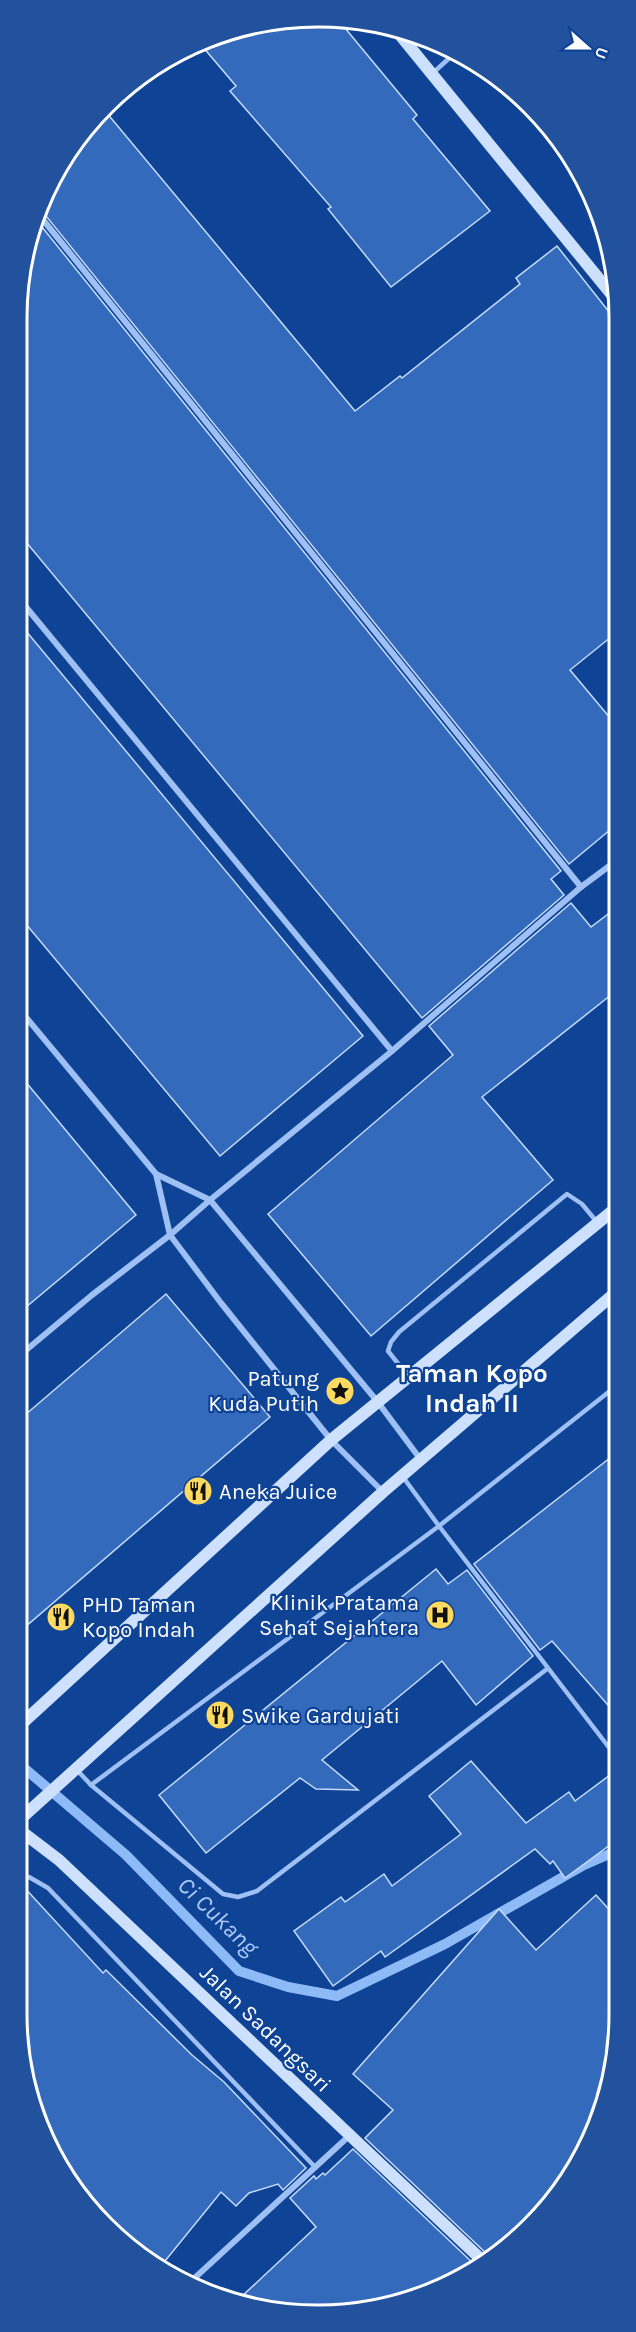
<svg xmlns="http://www.w3.org/2000/svg" width="636" height="2332" font-family="Karla,sans-serif">
  <style>
    .lines { fill: none; stroke-linecap: round; stroke-linejoin: round }
    .stream { stroke: #8fbaf8; stroke-width: 10 }
    .building { fill: #346abc; stroke: #c6dcfe; stroke-width: 1.5 }
    .lane { stroke: #9ec0f4; stroke-width: 4.5 }
    .street { stroke: #9ec0f4; stroke-width: 6 }
    .secondary { stroke: #cde0fd; stroke-width: 12 }
    .labels { text-anchor: middle; stroke-width: 4.5; stroke-linejoin: round; paint-order: stroke }
    .poi-label { font-size: 22px; fill: #fff; stroke: #0f4395; text-anchor: start }
    .street-label { font-size: 22px; fill: #fff; stroke: #0f4395 }
    .water-label { font-size: 24px; font-style: italic; fill: #aacbfb; stroke: #0f4395 }
    .quarter-label { font-size: 26px; font-weight: bold; fill: #fff; stroke: #0f4395 }
    .rim { fill: none; stroke: #fff; stroke-width: 3 }
  </style>
  <rect width="100%" height="100%" fill="#0f4395"/>
  <g class="lines">
    <path class="stream" d="M17 1764 23 1767 126 1855 239 1971 288 1987 337 1996 445 1944 584 1865 614 1852"/>
  </g>
  <g class="building">
    <path d="M259 22H340L417 115 413 119 490 211 391 287 328 209 331 207 230 91 236 86 202 46Z"/>
    <path d="M106 112 355 411 400 376 402 378 520 284 516 278 557 246 617 322 616 633 570 670 616 725V825L569 864 42 211 67 151Z"/>
    <path d="M38 222 561 871 551 879 564 895 422 1018 21 536 22 260Z"/>
    <path d="M21 625 363 1036 220 1156 20 917Z"/>
    <path d="M571 903 591 927 616 908V991L482 1097 553 1180 371 1336 268 1214 453 1055 429 1026Z"/>
    <path d="M20 1075 136 1215 19 1313V1131Z"/>
    <path d="M166 1294 270 1417 18 1633V1421Z"/>
    <path d="M615 1454 614 1712 552 1641 540 1650 474 1564Z"/>
    <path d="M436 1569 448 1584 467 1570 533 1656 476 1705 442 1661 322 1760 358 1790 316 1789 300 1778 206 1853 159 1795Z"/>
    <path d="M471 1761 526 1823 569 1792 575 1801 614 1772V1842L565 1878 553 1861 550 1864 535 1849 385 1957 381 1951 333 1986 294 1931 341 1897 345 1902 384 1874 392 1886 461 1834 429 1796Z"/>
    <path d="M22 1885 103 1973 106 1970 192 2055 224 2082 306 2168 283 2190 278 2184 249 2193 236 2206 221 2192 161 2266 92 2213 39 2129 16 2014 17 1886Z"/>
    <path d="M596 1895 614 1915V2072L579 2165 490 2257 365 2138 393 2110 353 2074 499 1909 536 1950Z"/>
    <path d="M353 2149 476 2266 396 2305 298 2315 239 2299 316 2227 290 2198 314 2176 316 2179 323 2173 325 2175Z"/>
  </g>
  <g class="lines">
    <g class="lane">
      <path d="M434 72 456 52"/>
      <path d="M408 1376 388 1351 391 1342 399 1332 567 1194 582 1204 596 1221"/>
      <path d="M403 1477 439 1526 615 1387"/>
      <path d="M77 1770 91 1785 223 1894 238 1897 257 1891 547 1669"/>
      <path d="M91 1785 439 1526 614 1754"/>
      <path d="M17 1882 29 1877 48 1888 315 2167"/>
    </g>
    <g class="street">
      <path d="M40 216 581 887"/>
      <path d="M21 601 392 1051"/>
      <path d="M20 1010 156 1174 210 1200 377 1401 421 1460"/>
      <path d="M156 1174 170 1235 221 1303 331 1440 383 1492"/>
      <path d="M19 1356 92 1295 170 1235 210 1200 392 1051 581 887 616 861"/>
      <path d="M187 2285 349 2136"/>
    </g>
    <g class="secondary">
      <path d="M396 30 617 301"/>
      <path d="M17 1728 331 1440 615 1209"/>
      <path d="M17 1822 383 1492 615 1293"/>
      <path d="M17 1828 59 1860 484 2262"/>
    </g>
  </g>
  <defs>
    <g id="sight-disc" transform="scale(1.5)"><circle r="9.5" fill="#ffda61" stroke="#0f4395"/><path d="M0-6L1.8-2.2L6-1.7L2.9 1.2L3.7 5.4L0 3.3L-3.7 5.4L-2.9 1.2L-6-1.7L-1.8-2.2Z" fill="#111"/></g>
    <g id="restaurant-disc" transform="scale(1.5)"><circle r="9.5" fill="#ffda61" stroke="#0f4395"/><path d="M-5-6h1v4h1v-4h1v4h1v-4h1v5L-1.5 .5V6h-2V.5L-5-1ZM5-6V6H3V1.5H1.5Q1.5-4 5-6Z" fill="#111"/></g>
    <g id="hospital-disc" transform="scale(1.5)"><circle r="9.5" fill="#ffda61" stroke="#0f4395"/><path d="M-5-5h3v3.5h4V-5h3V5h-3V1.5h-4V5h-3Z" fill="#111"/></g>
  </defs>
  <g fill-rule="evenodd">
    <use href="#sight-disc" x="340" y="1391"/>
    <use href="#restaurant-disc" x="198" y="1491"/>
    <use href="#hospital-disc" x="440" y="1615"/>
    <use href="#restaurant-disc" x="61" y="1617"/>
    <use href="#restaurant-disc" x="220" y="1715"/>
  </g>
  <g class="labels">
    <g class="poi-label">
      <text x="319" y="1386" text-anchor="end">Patung<tspan x="319" dy="25">Kuda Putih</tspan></text>
      <text x="219" y="1499">Aneka Juice</text>
      <text x="419" y="1610" text-anchor="end">Klinik Pratama<tspan x="419" dy="25">Sehat Sejahtera</tspan></text>
      <text x="82" y="1612">PHD Taman<tspan x="82" dy="25">Kopo Indah</tspan></text>
      <text x="241" y="1723">Swike Gardujati</text>
    </g>
    <g class="street-label">
      <text transform="translate(266 2028) rotate(44)" y="8">Jalan Sadangsari</text>
    </g>
    <g class="water-label">
      <text transform="translate(218 1916) rotate(44)" y="8">Ci Cukang</text>
    </g>
    <g class="quarter-label">
      <text x="472" y="1382">Taman Kopo<tspan x="472" dy="30">Indah II</tspan></text>
    </g>
  </g>
  <path d="M0 0H636V2332H0ZM318 27H318A291 291 0 0 1 609 318V2014A291 291 0 0 1 318 2305H318A291 291 0 0 1 27 2014V318A291 291 0 0 1 318 27Z" fill="#22529d" fill-rule="evenodd"/>
  <path class="rim" d="M318 27H318A291 291 0 0 1 609 318V2014A291 291 0 0 1 318 2305H318A291 291 0 0 1 27 2014V318A291 291 0 0 1 318 27Z"/>
  <g transform="translate(588 48) rotate(111)" stroke="#0f4395" stroke-width="4.5" paint-order="stroke">
  <path d="M0-4.5L10 22L0 15L-10 22Z" fill="#ffffff"/>
  <text y="-9" font-size="16" font-weight="bold" text-anchor="middle" fill="#ffffff">U</text>
  </g>
</svg>
